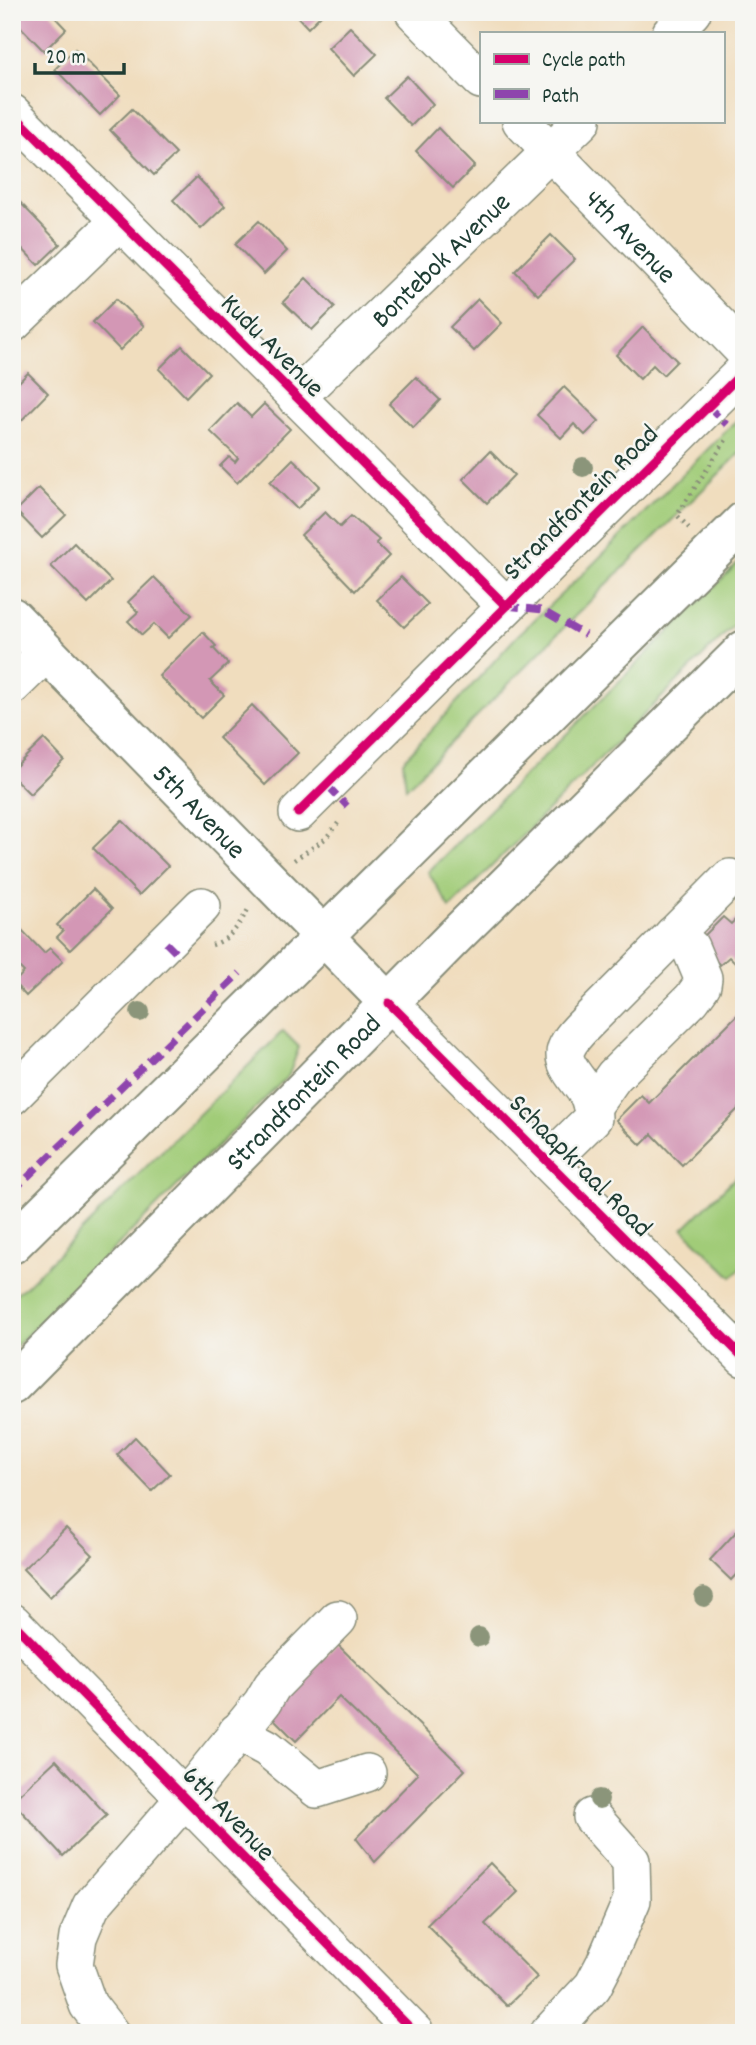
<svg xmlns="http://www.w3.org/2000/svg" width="756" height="2045" font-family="Dekko,sans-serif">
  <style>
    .green { fill: #a1cc78; stroke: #608456; stroke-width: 2 }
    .building { fill: #d397b5 }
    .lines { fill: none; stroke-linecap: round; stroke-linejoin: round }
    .minor-casing { stroke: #888d79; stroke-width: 40 }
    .major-casing { stroke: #888d79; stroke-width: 42 }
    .path { stroke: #888d79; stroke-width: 4.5; stroke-dasharray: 2 5; stroke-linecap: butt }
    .minor { stroke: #fff; stroke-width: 37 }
    .major { stroke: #fff; stroke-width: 38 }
    .quiet { stroke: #8e44ad; stroke-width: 7; stroke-dasharray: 14 7; stroke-linecap: butt }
    .cycleway-casing { stroke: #f6f6f2; stroke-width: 13 }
    .cycleway { stroke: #d6006c; stroke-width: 9 }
    .tree { fill: #8b957a }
    .labels { text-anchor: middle; stroke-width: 5; stroke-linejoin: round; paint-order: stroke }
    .street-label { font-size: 28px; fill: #1f3d34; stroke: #f6f6f2 }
  </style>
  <rect width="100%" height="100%" fill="#f6f6f2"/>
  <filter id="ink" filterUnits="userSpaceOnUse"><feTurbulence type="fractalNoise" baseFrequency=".0143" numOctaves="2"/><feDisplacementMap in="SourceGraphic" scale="14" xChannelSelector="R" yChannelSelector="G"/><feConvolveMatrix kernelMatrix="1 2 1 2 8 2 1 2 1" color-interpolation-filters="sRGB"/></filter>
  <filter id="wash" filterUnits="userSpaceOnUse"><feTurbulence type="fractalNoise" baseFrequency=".00686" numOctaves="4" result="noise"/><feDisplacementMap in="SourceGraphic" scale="28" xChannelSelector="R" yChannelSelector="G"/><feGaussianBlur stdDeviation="1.57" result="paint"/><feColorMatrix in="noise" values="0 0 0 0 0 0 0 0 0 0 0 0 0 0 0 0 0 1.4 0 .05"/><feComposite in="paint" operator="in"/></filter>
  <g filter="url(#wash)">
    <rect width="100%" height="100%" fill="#f0ddbe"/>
    <g class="green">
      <path d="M744 413V449L600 591 406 788 403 761 517 636 586 571Z"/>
      <path d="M744 557V615L450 908 428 872Z"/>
      <path d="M283 1031 299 1047 289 1075 12 1350V1296L25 1287Z"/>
      <path d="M744 1169V1265L732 1277 683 1229Z"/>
    </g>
    <g id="blocks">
      <g class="building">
        <path d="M12 12H50L66 29 44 51 12 18Z"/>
        <path d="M293 12H324L308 28Z"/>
        <path d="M350 27 377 54 354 76 328 48Z"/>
        <path d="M75 49 120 95 100 115 55 69Z"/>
        <path d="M407 76 433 104 411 126 384 98Z"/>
        <path d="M132 109 176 154 154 175 110 130Z"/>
        <path d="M438 128 475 166 453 188 416 151Z"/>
        <path d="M197 177 225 206 201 229 173 200Z"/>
        <path d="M12 194 60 244 38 265 12 238Z"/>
        <path d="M259 221 287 251 264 274 235 244Z"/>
        <path d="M551 235 575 259 538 295 515 271Z"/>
        <path d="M306 278 335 307 312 330 283 302Z"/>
        <path d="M116 299 144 326 120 350 93 322Z"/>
        <path d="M478 299 502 323 474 351 450 327Z"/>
        <path d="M643 327 677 361 663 375 653 365 640 379 616 355Z"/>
        <path d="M182 346 209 373 186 397 159 369Z"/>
        <path d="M28 373 48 393 15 427 12 424V389Z"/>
        <path d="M416 377 440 400 413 428 389 404Z"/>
        <path d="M564 387 599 421 585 435 574 424 561 438 537 415Z"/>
        <path d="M237 403 251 417 264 404 290 429 237 483 220 466 229 457 235 462 238 458 210 431Z"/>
        <path d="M490 451 514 475 487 503 463 479Z"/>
        <path d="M293 459 320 486 297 509 270 482Z"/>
        <path d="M39 488 66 515 42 538 16 511Z"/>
        <path d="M325 512 340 527 351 516 379 540 376 543 389 556 355 591 301 535Z"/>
        <path d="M74 543 111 581 88 604 51 566Z"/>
        <path d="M154 577 192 615 168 638 154 624 142 635 128 621 138 612 128 602Z"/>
        <path d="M401 577 428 604 404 627 377 600Z"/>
        <path d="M203 632 216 646 213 648 228 664 210 681 224 695 201 718 159 676Z"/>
        <path d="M252 705 298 753 265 785 219 738Z"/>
        <path d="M44 739 64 760 30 794 12 776V770Z"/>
        <path d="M122 820 168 866 139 895 93 848Z"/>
        <path d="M93 889 112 909 70 950 57 937 63 931 57 925Z"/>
        <path d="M744 911V972L729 957 720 965 697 943 723 917 731 924Z"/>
        <path d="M16 924 44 953 50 948 63 961 26 996 14 983 24 972 12 960V928Z"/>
        <path d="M744 1008V1103L682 1165 652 1134 641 1145 616 1120 641 1095 649 1103Z"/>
        <path d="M135 1437 170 1474 152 1491 117 1455Z"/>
        <path d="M66 1528 93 1555 50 1597 23 1569Z"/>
        <path d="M736 1532 744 1539V1566L731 1580 710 1560Z"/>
        <path d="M337 1644 465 1770 375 1862 356 1838 418 1774 339 1697 296 1741 269 1714Z"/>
        <path d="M56 1760 107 1815 63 1856 12 1801Z"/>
        <path d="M490 1863 518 1892 485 1924 537 1977 507 2006 427 1925Z"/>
      </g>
    </g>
  </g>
  <g filter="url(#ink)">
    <use href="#blocks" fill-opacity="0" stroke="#888d79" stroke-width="2"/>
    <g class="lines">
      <g class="minor-casing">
        <g id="minor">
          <path d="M414 12 481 80"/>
          <path d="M671 33 692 12"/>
          <path d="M12 113 506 606"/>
          <path id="s1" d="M521 121 744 351"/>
          <path d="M12 324 119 221"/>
          <path id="s2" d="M296 398 582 121"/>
          <path d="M12 686 46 653"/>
          <path d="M298 813 744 371"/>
          <path d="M389 1003 744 1358"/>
          <path d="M12 1096 202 906"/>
          <path d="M592 1107 614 1076 692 999 702 985 703 978 690 947 673 935"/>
          <path d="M548 1162 593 1118C593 1110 592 1104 589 1097 582 1083 560 1065 566 1049 570 1039 579 1030 586 1023L730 878"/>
          <path d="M12 1622 415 2033"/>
          <path d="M237 1732 267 1748 317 1789 367 1773"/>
          <path d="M110 2033 88 2005 74 1965 78 1937 91 1906 185 1798 262 1703 272 1686 338 1619"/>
          <path d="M549 2033 593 1986 605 1963 632 1900 631 1861 592 1817"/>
        </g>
      </g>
      <g class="major-casing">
        <g id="major">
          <path id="s3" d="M12 617 389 1003"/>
          <path d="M12 1244 744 521"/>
          <path id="s4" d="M12 1385 455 936 744 650"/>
        </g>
      </g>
      <g class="path">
        <path d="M689 528 677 515 728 437"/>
        <path d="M294 860 325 839 338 823"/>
        <path d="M212 945C231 939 239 925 249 908"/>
      </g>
      <use href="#minor" class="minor"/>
      <use href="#major" class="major"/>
      <g class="quiet">
        <path d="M708 406 727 425"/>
        <path d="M506 606 542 610 585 635"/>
        <path d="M327 785 347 806"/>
        <path d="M166 943 175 952"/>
        <path d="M12 1192 240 973"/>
      </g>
      <g class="cycleway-casing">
        <g id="cycleway">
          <path d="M12 113 506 606"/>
          <path d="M298 813 744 371"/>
          <path d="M389 1003 744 1358"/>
          <path d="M12 1622 415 2033"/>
        </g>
      </g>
      <use href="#cycleway" class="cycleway"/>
    </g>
    <g class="tree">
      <circle cx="583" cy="467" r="10"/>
      <circle cx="140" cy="1012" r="10"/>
      <circle cx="704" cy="1597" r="10"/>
      <circle cx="479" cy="1637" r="10"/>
      <circle cx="599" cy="1799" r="10"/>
    </g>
  </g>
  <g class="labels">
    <g class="street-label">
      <text dy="10" stroke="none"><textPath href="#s1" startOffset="159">4th Avenue</textPath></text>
      <text dy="10" stroke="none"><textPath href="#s2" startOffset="200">Bontebok Avenue</textPath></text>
      <text transform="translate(274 344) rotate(45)" y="10">Kudu Avenue</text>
      <text transform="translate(579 501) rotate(-45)" y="10">Strandfontein Road</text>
      <text dy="10" stroke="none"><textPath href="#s3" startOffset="270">5th Avenue</textPath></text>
      <text dy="10" stroke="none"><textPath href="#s4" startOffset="413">Strandfontein Road</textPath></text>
      <text transform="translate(582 1164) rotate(45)" y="10">Schaapkraal Road</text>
      <text transform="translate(230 1812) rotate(46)" y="10">6th Avenue</text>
    </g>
  </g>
  <rect width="756" height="2045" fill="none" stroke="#f6f6f2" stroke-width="42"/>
  <rect x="480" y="32" width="245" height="91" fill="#f6f6f2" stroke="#a0aca6" stroke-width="2"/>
  <rect x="494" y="54" width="35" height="10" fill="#d6006c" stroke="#a0aca6" stroke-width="2"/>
  <text x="542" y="66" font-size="21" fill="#1f3d34">Cycle path</text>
  <rect x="494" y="89" width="35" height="10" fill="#8e44ad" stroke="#a0aca6" stroke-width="2"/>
  <text x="542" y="102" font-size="21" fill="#1f3d34">Path</text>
  <path d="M35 63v10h89v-10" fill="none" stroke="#1f3d34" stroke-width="3.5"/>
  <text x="46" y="63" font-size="21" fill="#1f3d34" stroke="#f6f6f2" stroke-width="5" paint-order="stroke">20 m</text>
</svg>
